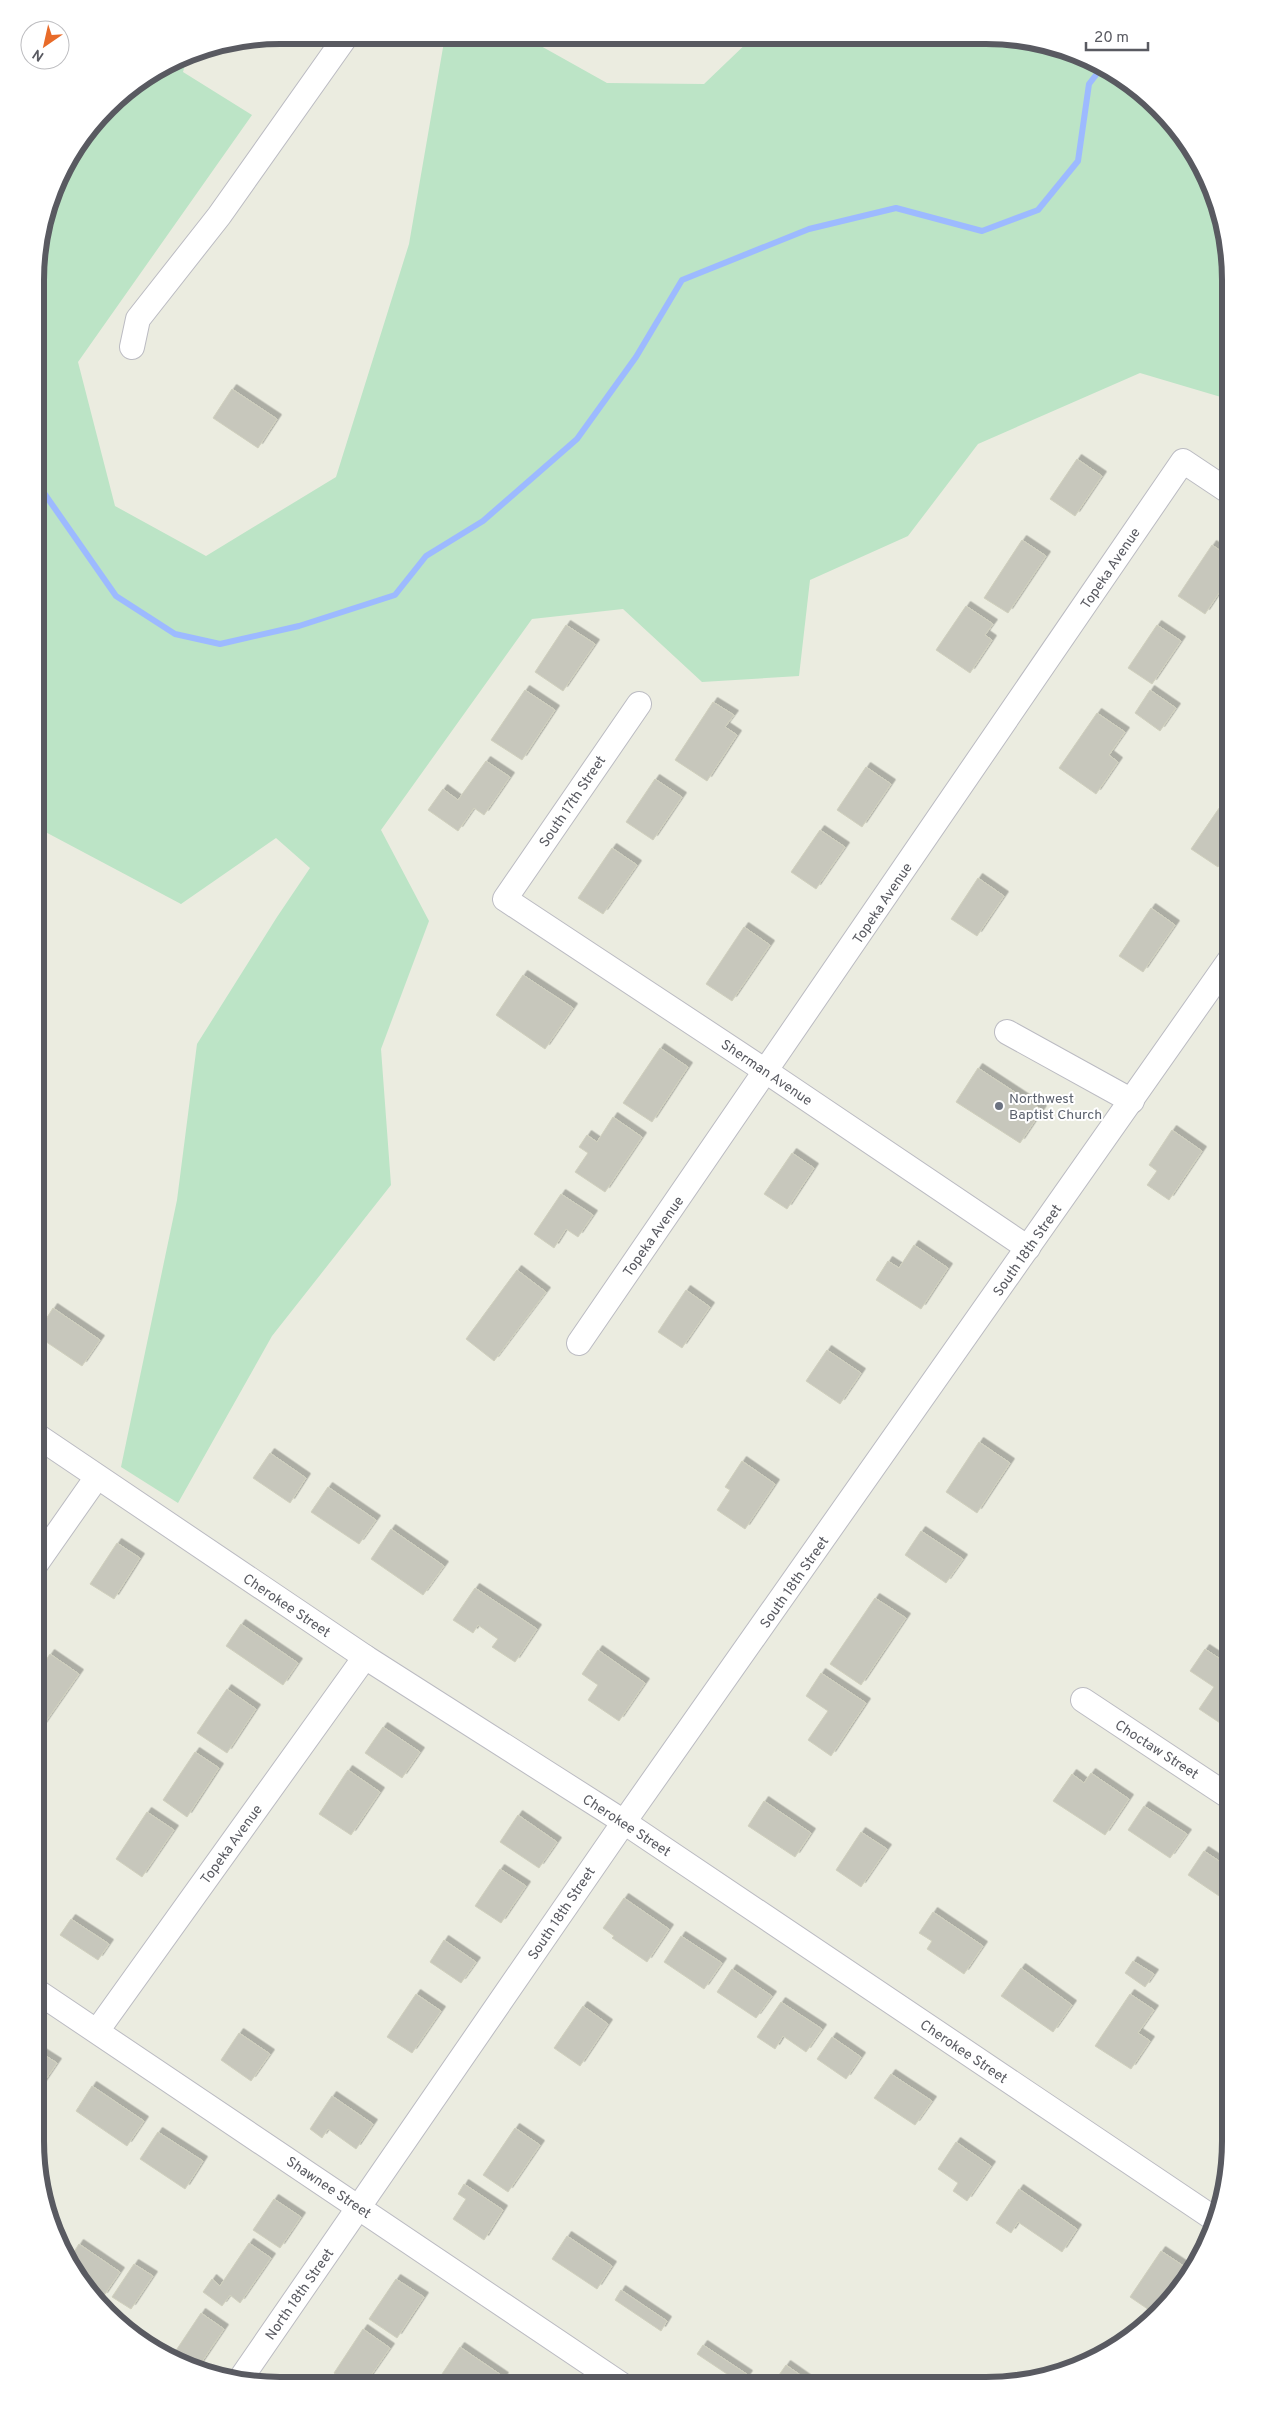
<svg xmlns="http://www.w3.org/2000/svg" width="1266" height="2421" font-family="Overpass,sans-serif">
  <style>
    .green { fill: #bce4c6 }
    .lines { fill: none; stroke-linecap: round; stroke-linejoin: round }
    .stream { stroke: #9dbaff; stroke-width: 6 }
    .building { fill: #c7c7bc; stroke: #d0d0be; filter: url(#shadow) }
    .minor-casing { stroke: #bbbbc2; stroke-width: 26 }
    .minor { stroke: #fff; stroke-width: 24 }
    .worship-dot { fill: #6b7280; stroke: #fff; stroke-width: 2 }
    .labels { text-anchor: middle; stroke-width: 4; stroke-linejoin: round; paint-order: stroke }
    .street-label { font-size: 14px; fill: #595a61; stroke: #fff }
    .worship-label { font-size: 14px; fill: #5b616d; stroke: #fff; text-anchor: start }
    .rim { fill: none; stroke: #595a61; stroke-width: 6 }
  </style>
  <defs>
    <filter id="shadow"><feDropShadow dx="4.5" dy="-4.5" stdDeviation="0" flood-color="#0004"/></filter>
  </defs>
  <rect width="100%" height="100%" fill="#ebece0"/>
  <path class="green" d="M445 36H523L607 83 704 84 752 38 1034 40 1094 60 1148 95 1190 144 1218 201 1231 279V400L1140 373 978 444 908 536 810 580 799 676 702 682 623 609 532 619 381 830 429 921 381 1049 391 1185 272 1336 178 1503 121 1467 177 1200 197 1044 277 917 310 868 276 838 181 904 36 827 37 248 60 171 118 96 186 54 188 53 183 72 252 115 78 362 115 506 206 556 336 477 409 244Z"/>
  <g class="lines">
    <path class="stream" d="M37 483 116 596 175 634 220 644 299 626 395 595 426 556 483 521 577 439 636 357 682 280 809 229 896 208 982 231 1038 210 1078 161 1089 84 1103 66"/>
  </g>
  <g class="building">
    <path d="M232 389 277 419 258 448 213 418Z"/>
    <path d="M1077 459 1102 476 1075 516 1050 499Z"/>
    <path d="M1022 540 1046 556 1008 613 984 598Z"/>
    <path d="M1212 545 1231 558V575L1205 614 1178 596Z"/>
    <path d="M966 606 993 624 985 635 992 640 970 673 936 650Z"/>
    <path d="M566 625 595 644 563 691 535 672Z"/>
    <path d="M1157 625 1181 641 1152 684 1128 668Z"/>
    <path d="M525 690 555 710 522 760 491 740Z"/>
    <path d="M1150 690 1176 708 1160 731 1135 713Z"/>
    <path d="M713 702 734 715 725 727 737 735 707 781 675 760Z"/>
    <path d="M1097 713 1125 732 1109 755 1118 762 1096 794 1059 768Z"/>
    <path d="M486 761 510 777 484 815 474 808 458 831 428 810 443 789 458 800Z"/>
    <path d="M866 767 891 784 862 827 837 810Z"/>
    <path d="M655 779 682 797 653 840 626 822Z"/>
    <path d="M1226 798 1231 801V848L1218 867 1191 849Z"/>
    <path d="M820 830 845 847 816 889 791 872Z"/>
    <path d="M612 848 637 865 603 914 578 898Z"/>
    <path d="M978 878 1004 896 977 936 951 919Z"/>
    <path d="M1151 908 1175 925 1143 972 1119 956Z"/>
    <path d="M744 927 770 945 732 1001 706 984Z"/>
    <path d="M523 975 573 1008 545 1049 496 1015Z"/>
    <path d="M660 1048 688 1067 652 1122 623 1103Z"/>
    <path d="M978 1068 1042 1110 1020 1143 956 1102Z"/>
    <path d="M613 1117 642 1137 605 1192 575 1172 588 1153 579 1147 587 1135 597 1142Z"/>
    <path d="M1172 1130 1202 1151 1169 1200 1147 1185 1157 1171 1149 1165Z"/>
    <path d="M792 1153 814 1168 787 1209 764 1194Z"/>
    <path d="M561 1194 593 1215 578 1237 566 1229 554 1248 534 1234Z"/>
    <path d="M914 1245 948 1268 921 1309 876 1280 888 1261 899 1268Z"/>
    <path d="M517 1270 546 1292 494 1361 466 1339Z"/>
    <path d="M686 1290 710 1307 682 1348 658 1332Z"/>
    <path d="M53 1308 100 1340 82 1366 36 1335Z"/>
    <path d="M827 1350 861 1373 840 1404 806 1381Z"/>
    <path d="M979 1442 1010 1463 977 1513 946 1492Z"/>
    <path d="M270 1453 306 1478 290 1503 253 1478Z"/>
    <path d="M742 1461 775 1484 745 1529 717 1510 730 1490 725 1487Z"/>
    <path d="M328 1487 376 1520 359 1544 311 1512Z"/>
    <path d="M391 1529 444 1566 423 1595 371 1559Z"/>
    <path d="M921 1531 963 1559 946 1583 905 1555Z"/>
    <path d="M117 1543 140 1558 114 1599 90 1584Z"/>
    <path d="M475 1588 537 1629 515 1662 492 1647 498 1639 478 1625 473 1633 453 1620Z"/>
    <path d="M875 1598 906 1618 861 1685 830 1664Z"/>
    <path d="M241 1624 298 1663 283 1685 226 1646Z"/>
    <path d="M1205 1649 1231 1666V1713L1223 1725 1199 1709 1214 1687 1190 1671Z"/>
    <path d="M598 1650 645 1683 619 1721 588 1700 598 1685 582 1674Z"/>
    <path d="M50 1654 79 1674 42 1727 35 1723 36 1675Z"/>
    <path d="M821 1673 866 1703 831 1756 808 1740 828 1711 806 1696Z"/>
    <path d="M227 1689 256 1709 227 1753 197 1733Z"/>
    <path d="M383 1727 420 1752 402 1778 365 1753Z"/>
    <path d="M195 1752 219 1768 187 1817 163 1800Z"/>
    <path d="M348 1770 380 1792 351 1835 319 1814Z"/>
    <path d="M1091 1773 1129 1799 1105 1835 1053 1801 1072 1774 1084 1783Z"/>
    <path d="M764 1801 811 1833 795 1857 748 1826Z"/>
    <path d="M1144 1806 1187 1834 1170 1858 1128 1830Z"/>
    <path d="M147 1812 174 1830 142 1877 116 1859Z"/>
    <path d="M518 1815 557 1842 539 1868 500 1842Z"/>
    <path d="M861 1832 887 1849 861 1887 836 1870Z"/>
    <path d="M1204 1851 1231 1869V1899L1228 1902 1188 1875Z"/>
    <path d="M500 1869 526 1886 501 1923 475 1906Z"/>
    <path d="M624 1898 669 1929 647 1962 612 1938 614 1936 603 1928Z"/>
    <path d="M933 1912 983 1946 964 1974 927 1949 932 1941 919 1933Z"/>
    <path d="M71 1919 109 1944 98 1960 60 1935Z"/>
    <path d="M681 1936 722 1963 704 1989 664 1962Z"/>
    <path d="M444 1940 476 1962 461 1983 430 1962Z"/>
    <path d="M1133 1961 1154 1974 1145 1987 1125 1973Z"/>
    <path d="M1021 1968 1072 2005 1053 2032 1001 1996Z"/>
    <path d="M732 1969 772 1996 756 2018 717 1992Z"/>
    <path d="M416 1994 441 2011 412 2053 387 2037Z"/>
    <path d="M1130 1994 1154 2010 1138 2033 1150 2041 1131 2069 1095 2046Z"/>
    <path d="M781 2002 822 2029 806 2052 783 2036 775 2049 757 2037Z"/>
    <path d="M583 2006 608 2024 580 2066 554 2048Z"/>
    <path d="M239 2033 270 2054 251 2081 221 2060Z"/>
    <path d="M832 2037 861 2057 846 2079 817 2059Z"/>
    <path d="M35 2049 57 2063 40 2088 35 2084Z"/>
    <path d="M891 2074 932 2101 915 2125 874 2098Z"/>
    <path d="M92 2086 144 2121 127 2146 76 2111Z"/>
    <path d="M332 2096 373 2124 356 2149 328 2129 322 2138 310 2129Z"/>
    <path d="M515 2128 540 2145 508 2192 483 2175Z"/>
    <path d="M158 2132 203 2161 185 2189 140 2159Z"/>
    <path d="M956 2142 991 2166 967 2201 953 2191 958 2183 938 2169Z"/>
    <path d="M464 2184 503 2210 484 2240 453 2219 466 2199 458 2194Z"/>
    <path d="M1019 2189 1077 2229 1062 2252 1018 2222 1011 2233 996 2223Z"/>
    <path d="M274 2199 301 2217 280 2248 253 2230Z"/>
    <path d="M567 2236 612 2266 597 2289 552 2259Z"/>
    <path d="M249 2243 271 2258 240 2303 230 2295 222 2306 203 2292 212 2279 220 2286Z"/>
    <path d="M79 2244 120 2272 103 2297 79 2281 68 2261Z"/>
    <path d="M1161 2251 1191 2271 1180 2291 1155 2314 1130 2297Z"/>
    <path d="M134 2264 153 2276 131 2309 112 2297Z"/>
    <path d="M396 2279 424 2297 397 2338 369 2319Z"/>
    <path d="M621 2290 667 2321 661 2331 615 2300Z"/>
    <path d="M201 2313 224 2329 197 2369 173 2355Z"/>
    <path d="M363 2329 390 2348 365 2384H350L334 2373Z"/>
    <path d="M703 2345 748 2375 742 2384 697 2354Z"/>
    <path d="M460 2347 504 2377 498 2385 458 2384 442 2374Z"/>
    <path d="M786 2365 816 2386 772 2385Z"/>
  </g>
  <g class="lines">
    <g class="minor-casing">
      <g id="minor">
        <path d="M132 347 138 319 219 216 347 35"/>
        <path d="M639 704 505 899 767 1072 1028 1248"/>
        <path d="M1007 1032 1132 1101"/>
        <path d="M579 1343 1183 461 1231 493"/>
        <path d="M36 1435 365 1657 624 1822 1216 2220"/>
        <path d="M36 1564 97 1477"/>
        <path d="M1083 1700 1231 1798"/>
        <path d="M35 1990 622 2385"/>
        <path d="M97 2031 365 1657"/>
        <path d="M239 2381 624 1822 1231 958"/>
      </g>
    </g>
    <use href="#minor" class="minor"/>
  </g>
  <circle class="worship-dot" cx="999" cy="1106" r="5"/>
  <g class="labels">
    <g class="street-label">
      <text transform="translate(1110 568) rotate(-56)" y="5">Topeka Avenue</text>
      <text transform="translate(572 801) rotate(-56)" y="5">South 17th Street</text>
      <text transform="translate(882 903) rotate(-56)" y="5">Topeka Avenue</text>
      <text transform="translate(767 1072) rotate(34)" y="5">Sherman Avenue</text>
      <text transform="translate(653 1236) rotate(-55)" y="5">Topeka Avenue</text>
      <text transform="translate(1027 1250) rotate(-55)" y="5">South 18th Street</text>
      <text transform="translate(794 1582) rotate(-55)" y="5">South 18th Street</text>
      <text transform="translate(287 1605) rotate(34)" y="5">Cherokee Street</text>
      <text transform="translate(1157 1749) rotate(33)" y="5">Choctaw Street</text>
      <text transform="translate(627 1825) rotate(33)" y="5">Cherokee Street</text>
      <text transform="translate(231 1844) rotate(-54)" y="5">Topeka Avenue</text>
      <text transform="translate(561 1913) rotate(-56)" y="5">South 18th Street</text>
      <text transform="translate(964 2051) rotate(34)" y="5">Cherokee Street</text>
      <text transform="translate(329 2187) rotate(34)" y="5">Shawnee Street</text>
      <text transform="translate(299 2294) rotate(-55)" y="5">North 18th Street</text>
    </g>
    <g class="worship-label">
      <text x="1009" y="1103">Northwest<tspan x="1009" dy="16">Baptist Church</tspan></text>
    </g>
  </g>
  <path d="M0 0H1266V2421H0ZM280 44H986A236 236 0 0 1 1222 280V2141A236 236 0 0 1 986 2377H280A236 236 0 0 1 44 2141V280A236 236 0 0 1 280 44Z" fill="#fff" fill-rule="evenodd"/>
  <path class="rim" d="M280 44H986A236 236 0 0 1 1222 280V2141A236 236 0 0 1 986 2377H280A236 236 0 0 1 44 2141V280A236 236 0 0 1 280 44Z"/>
  <g transform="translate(45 45) rotate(214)"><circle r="24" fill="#ffffff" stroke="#bdbdc0"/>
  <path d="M0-4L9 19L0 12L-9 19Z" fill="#e86b29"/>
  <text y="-8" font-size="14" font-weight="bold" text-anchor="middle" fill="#595a61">N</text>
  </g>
  <path d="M1086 42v8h62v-8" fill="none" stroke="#595a61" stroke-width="2.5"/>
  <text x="1094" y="42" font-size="15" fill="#595a61" stroke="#ffffff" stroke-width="4" paint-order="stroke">20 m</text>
</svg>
